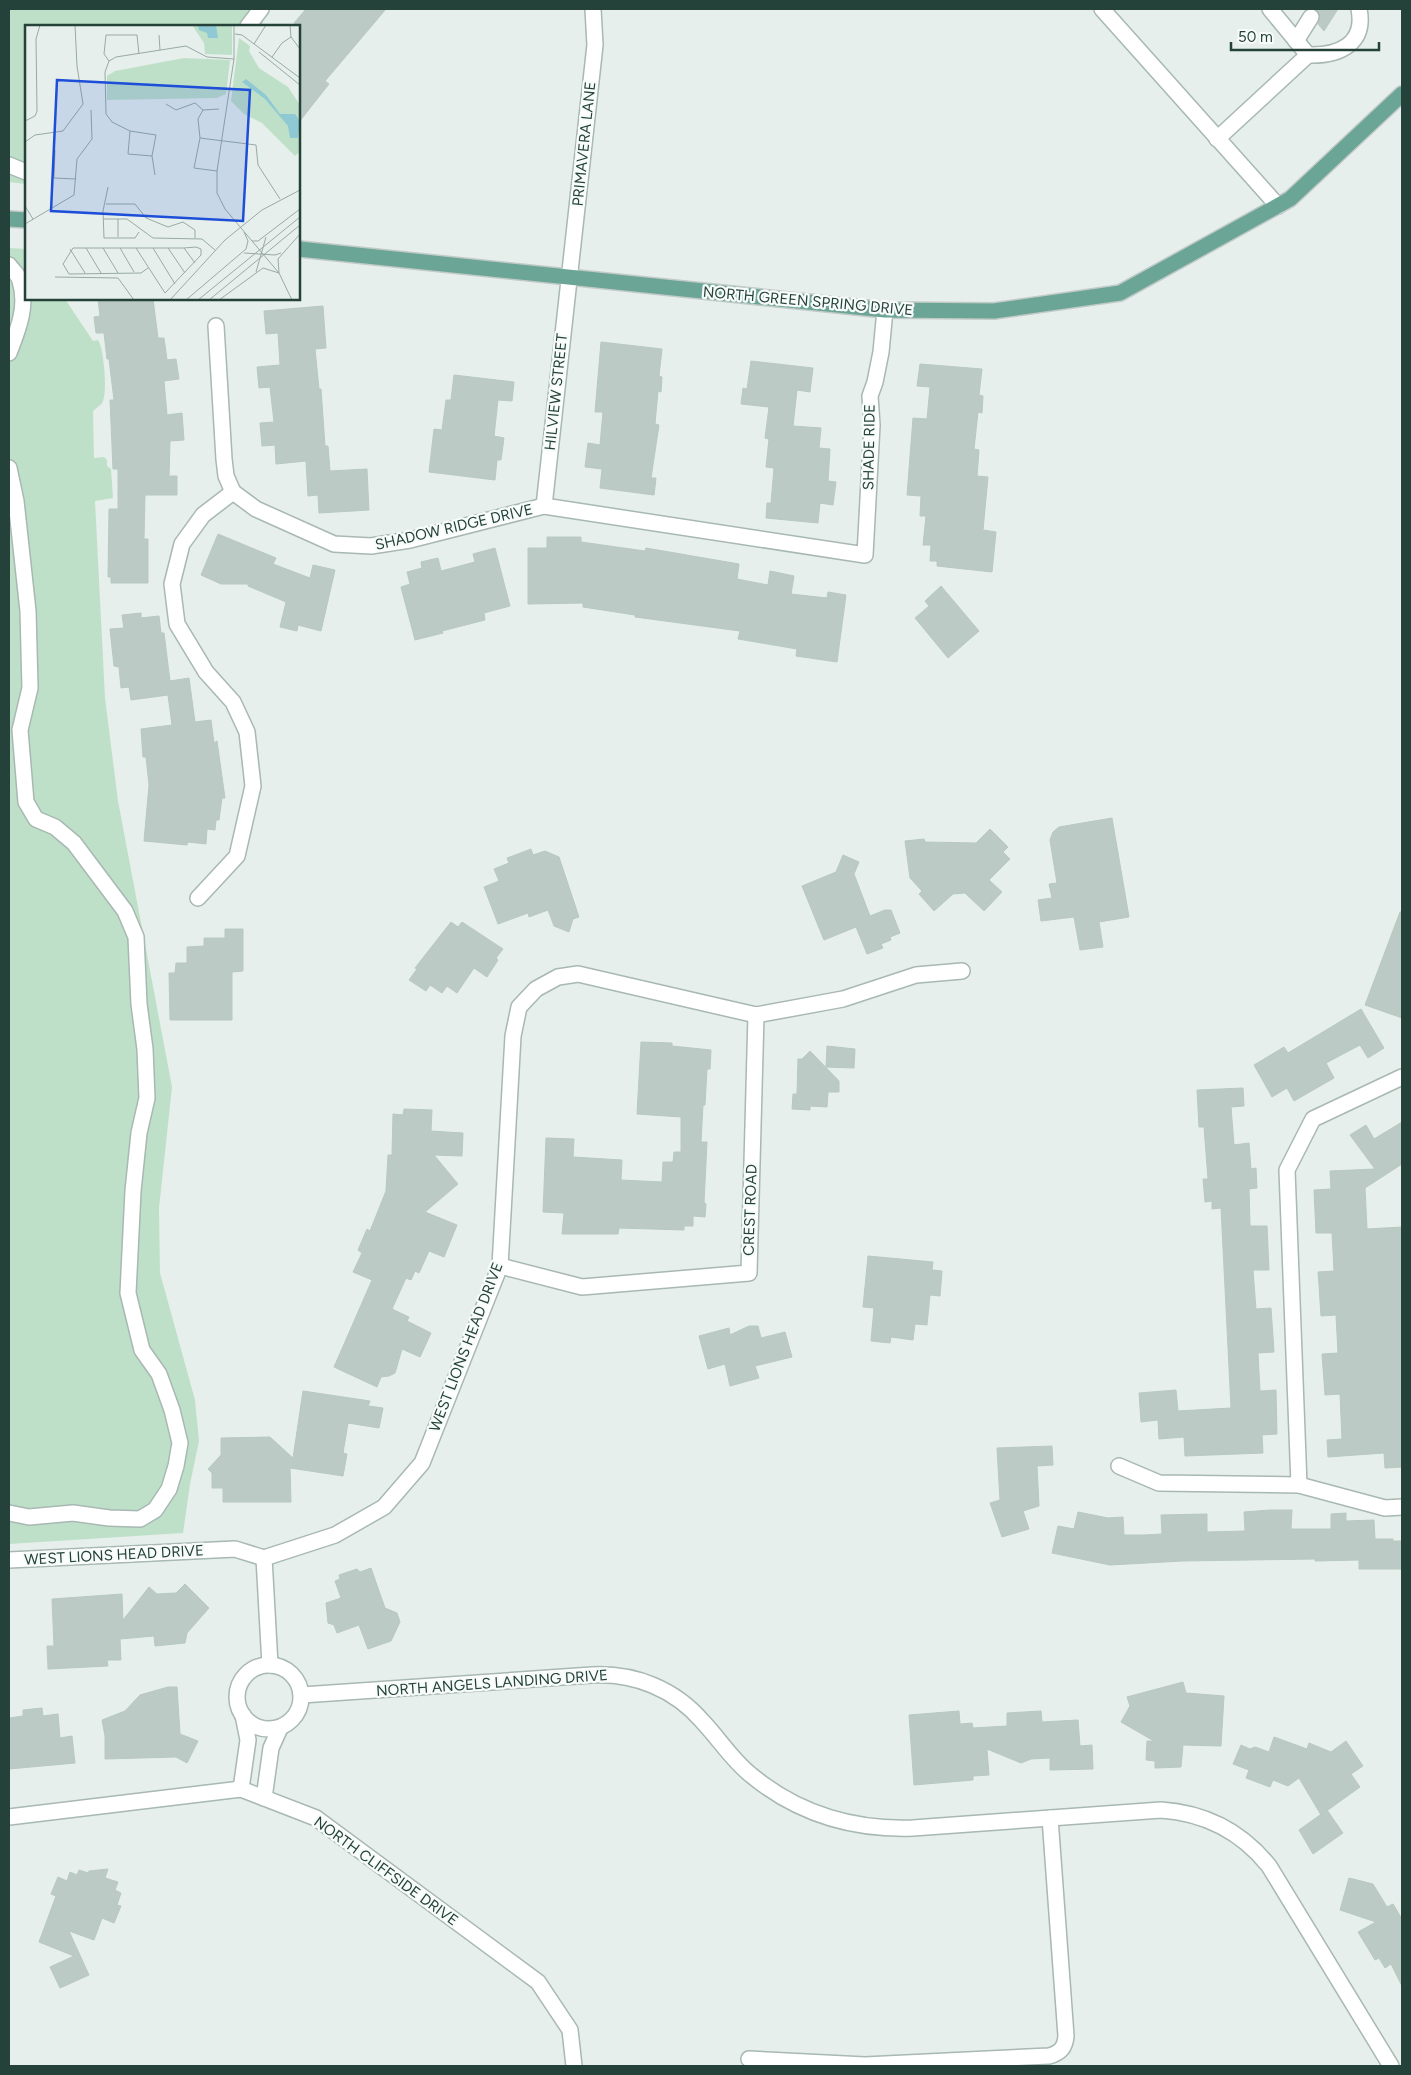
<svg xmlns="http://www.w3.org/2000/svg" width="1411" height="2075" font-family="Figtree,sans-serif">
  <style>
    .green { fill: #bfe0c8 }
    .building { fill: #bbcac4; stroke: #b8c9c2 }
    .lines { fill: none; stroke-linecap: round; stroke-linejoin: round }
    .minor-casing { stroke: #a8b8b2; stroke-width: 18 }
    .major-casing { stroke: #c2cac8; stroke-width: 18 }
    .minor { stroke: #fff; stroke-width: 15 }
    .major { stroke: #6aa596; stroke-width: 15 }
    .labels { text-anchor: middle; stroke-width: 4.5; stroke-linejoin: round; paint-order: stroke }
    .street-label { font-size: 15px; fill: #24423a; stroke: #f7fbf9 }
    .inset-road { fill: none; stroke: #98aaa4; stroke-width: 1 }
    .view { fill: #1d4ed8; fill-opacity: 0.15; stroke: #1d4ed8; stroke-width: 2.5 }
    .inset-edge { fill: none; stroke: #24423a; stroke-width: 2.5 }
  </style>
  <rect width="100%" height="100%" fill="#e6efeb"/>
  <g class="green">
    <path d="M9 9H266L262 26H26V184L9 182Z"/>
    <path d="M9 248 26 249V299H65L93 341 98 340C104 348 108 395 102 403 100 406 96 408 93 411L94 458 104 457 107 460V466L111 469 113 498 95 501 105 698 118 801 172 1087 159 1208 160 1273 195 1400 199 1441 190 1484 183 1533 9 1544Z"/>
  </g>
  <g class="building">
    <path d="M306 9H386L325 81 329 84 299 122V26L294 23Z"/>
    <path d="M1315 9H1338L1324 31 1318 24 1320 17Z"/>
    <path d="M98 299H153L158 338H164L167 360 176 359 179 379 164 381 167 415 182 413 184 440 170 441 169 476H177V495H145L144 539H148V583H111V577H108L109 509H118V469H113L110 400H114L109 359H107L104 333H96L94 317 100 316Z"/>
    <path d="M323 306 326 348 315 349 319 389H321L325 446H328L330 471 367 469 369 510 319 513 318 495 308 496 306 461 276 464 275 445 262 446 260 423 274 422 270 387 259 388 257 367 280 365 278 333 266 334 264 311Z"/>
    <path d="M601 342 662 349 659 376 662 377 661 392 658 391 655 424 659 425 651 478H656L654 495 600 488 602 469 585 467 588 443 600 445 603 412H595Z"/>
    <path d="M751 361 813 368 810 392 797 390 793 426 821 428 819 448 830 449 828 481 836 482 833 505 820 503 818 523 766 518 767 503H771L774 468 766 467 769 439 765 438 769 407 741 404 743 388 747 389Z"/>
    <path d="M920 364 982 369 979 395 983 396 982 413 978 412 974 449 979 450 977 476 988 477 983 530 996 532 992 572 937 566V561H930L931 545H923L926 516H920L921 496 907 495 913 418 927 419 930 387 917 386Z"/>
    <path d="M454 375 514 382 512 401 498 400 494 436 504 438 501 460H497L495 480 429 472 434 429 442 430 446 400H451Z"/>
    <path d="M218 534 276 558 273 564 310 578 313 565 335 570 321 631 298 625 297 631 280 627 286 602 248 586V584H221L201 575Z"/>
    <path d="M547 537H581V542L645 551 646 548 739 564 737 579 768 585 770 571 794 576 791 594 827 598 828 592 846 595 837 662 796 656 797 649 738 639 740 631 635 617V615L583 607V603L528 604V548H547Z"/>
    <path d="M495 548 510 606 484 613 485 620 442 631 443 633 415 640 401 587 410 584 407 572 422 568 421 562 438 558 441 571 475 562 473 554Z"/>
    <path d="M941 586 979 631 948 658 915 618 929 606 925 601Z"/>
    <path d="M141 613V618L159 616 161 633H164L170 681 189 678 195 722 211 720 214 743 217 741 225 798H222L219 820H216L215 830 207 829 206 844 188 842 187 845 144 841 149 785 146 757H143L141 729 172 725 168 695 131 700 129 687 121 688 119 667 114 666 110 629 124 628 122 615Z"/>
    <path d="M1112 818 1129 917 1099 922 1103 947 1080 950 1074 917 1041 921 1038 900 1052 898 1049 884 1057 883 1050 840 1053 832 1059 827Z"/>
    <path d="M990 829 1008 847 1003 852 1010 859 989 880 1002 892 984 911 965 893 953 894 934 911 919 894 922 891 910 878 905 841 924 839 925 842 976 843Z"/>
    <path d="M531 849 533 855 545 851 559 857 579 917 573 919 569 932 554 926 548 910 529 917 528 913 498 924 484 887 499 881 494 869 509 863 507 858Z"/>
    <path d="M843 855 859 862 854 874 870 916 885 910H891L900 933 890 937 891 940 881 944 883 948 867 954 856 927 824 940 802 886 836 872Z"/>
    <path d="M1400 912H1402V1018L1365 1005Z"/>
    <path d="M451 922 458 927 462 922 503 949 496 958 498 960 487 977 474 968 457 993 447 986 442 993 430 985 426 991 409 980 417 969 415 968Z"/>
    <path d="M225 929H243V971L232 972V1020H170L169 973H175L176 963H187V947L204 946V938H225Z"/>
    <path d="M1361 1009 1384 1048 1368 1058 1360 1045 1326 1063 1334 1078 1294 1101 1287 1088 1272 1097 1254 1065 1284 1047 1288 1053Z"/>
    <path d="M641 1042 672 1043V1046L711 1050 710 1069H707L705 1105H703L701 1142H707L704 1202 706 1204 705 1217 693 1216V1226H684V1230L619 1228 618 1234H562L564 1213 543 1212 546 1138 574 1139 573 1157 622 1160 621 1180 662 1182 663 1162H673L674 1152H681V1117L637 1114Z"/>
    <path d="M827 1046 855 1049 854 1068 826 1067Z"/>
    <path d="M810 1051 839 1081V1092H828L827 1107 810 1106V1110L792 1109 793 1094H797L798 1059H802Z"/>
    <path d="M1243 1088 1244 1106 1231 1107 1234 1145 1249 1143 1251 1169 1256 1168 1257 1188 1249 1189 1250 1226H1267L1269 1270H1253L1256 1309 1271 1308 1274 1352 1258 1353 1260 1391 1276 1390 1277 1434 1262 1435 1263 1453 1185 1456 1184 1437 1159 1439 1158 1420 1141 1422 1139 1393 1176 1390 1178 1411 1231 1408 1221 1208 1212 1209V1201L1205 1202 1203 1179H1208L1204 1127H1199L1197 1090Z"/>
    <path d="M404 1109 432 1110 431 1131 463 1133 462 1156 434 1155 458 1184 425 1212 457 1225 444 1257 429 1251 419 1273 415 1271 411 1280 406 1278 392 1309 409 1317 407 1321 431 1333 420 1357 402 1349 395 1373 389 1376 381 1377 377 1387 334 1367 372 1280 353 1272 362 1253 358 1250 367 1229 370 1231 386 1191 388 1155H392L393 1114 403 1115Z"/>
    <path d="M1402 1122V1164L1365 1188 1367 1229 1402 1227V1467L1385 1468 1384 1453 1328 1457 1327 1440 1342 1439 1340 1394 1325 1395 1322 1354 1338 1353 1336 1315 1321 1316 1319 1285 1318 1272 1334 1271 1332 1233H1316L1314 1190 1331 1189 1330 1171 1375 1169 1350 1135 1366 1125 1374 1139Z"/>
    <path d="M868 1256 933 1262 932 1270 942 1271 940 1296 930 1295 927 1325 915 1324 913 1340 891 1337 890 1343 871 1341 874 1308 863 1307Z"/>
    <path d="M749 1326H758L761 1338 785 1332 792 1357 755 1366 759 1378 730 1386 725 1364 708 1369 699 1336 729 1328 730 1335Z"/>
    <path d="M303 1391 370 1401 368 1406 383 1408 379 1428 348 1423 343 1453 347 1454 343 1476 290 1468 291 1502H223V1488H212V1473L208 1469 221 1455V1438L270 1437 293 1458Z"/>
    <path d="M1052 1446 1053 1465 1037 1466 1039 1506 1023 1511 1029 1529 1002 1537 990 1503 1000 1500 997 1448Z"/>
    <path d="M1270 1510H1292L1291 1529H1331V1514L1346 1513V1521L1374 1520 1375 1539H1393V1541H1402V1569H1359V1560L1315 1561V1559L1182 1561 1110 1565 1052 1553 1058 1526 1074 1529 1078 1512 1108 1518 1123 1517 1124 1535H1144L1162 1534 1161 1515 1207 1514V1532L1245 1531 1244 1512Z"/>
    <path d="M371 1568 385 1608 397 1613 400 1622 391 1641 368 1649 359 1625 337 1633 334 1625 328 1623 326 1603 341 1598 335 1581 340 1579 339 1575 357 1569 360 1572Z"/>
    <path d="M185 1584 209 1608 187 1633 185 1643 155 1646 154 1636 120 1639 121 1660H107L108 1666 48 1669 47 1646H54L52 1599 122 1594 123 1620 149 1587 157 1594 176 1593Z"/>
    <path d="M1183 1682 1186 1693 1224 1696 1221 1746 1183 1745 1181 1767 1155 1768V1761L1146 1760 1147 1741H1154L1121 1722 1130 1706 1127 1697Z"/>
    <path d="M168 1687H177L180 1734 198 1741 187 1763 176 1757 105 1759V1736L102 1720 125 1711 140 1695Z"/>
    <path d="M42 1708 43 1716 58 1714 60 1738 72 1736 75 1763 9 1769V1718L23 1716V1710Z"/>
    <path d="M959 1711 960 1724 972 1723 973 1728 1007 1726V1713L1041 1711 1042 1722 1078 1720 1080 1746 1092 1745 1093 1769 1050 1770V1758L1031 1759 1021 1763 987 1749 989 1775 973 1776V1780L914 1785 909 1715Z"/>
    <path d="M1274 1737 1307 1749 1309 1743 1331 1752 1346 1741 1363 1766 1351 1774 1360 1787 1321 1815 1299 1778 1288 1786 1273 1780 1270 1787 1246 1778 1249 1770 1233 1764 1241 1745 1250 1749 1255 1747 1269 1752Z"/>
    <path d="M1327 1810 1343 1833 1313 1854 1299 1830Z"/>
    <path d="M108 1869 105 1878 118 1882 115 1890 121 1893 117 1905 121 1906 114 1923 102 1918 94 1940 69 1931 89 1975 60 1988 50 1967 74 1956 39 1942 56 1896 51 1894 58 1877 67 1881 70 1872 77 1875 79 1870 88 1873 89 1871Z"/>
    <path d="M1349 1878 1373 1884 1387 1907 1393 1904 1402 1919V1986L1391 1964 1385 1968 1379 1958 1375 1960 1358 1932 1376 1922 1340 1910Z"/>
  </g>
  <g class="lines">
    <g class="minor-casing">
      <g id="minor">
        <path d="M1102 9 1278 206"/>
        <path d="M248 26 261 9"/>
        <path d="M1296 41 1311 17"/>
        <path d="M1308 55C1339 56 1366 44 1359 9"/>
        <path d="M1217 139 1308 55 1270 9"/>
        <path d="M9 165 26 172"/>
        <path d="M9 265C12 270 19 275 20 281 28 306 18 330 9 353"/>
        <path d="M216 326 224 459 226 476 233 492"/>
        <path d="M9 468 16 501 28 611 30 688 20 730 26 802 36 819 55 827 74 843 125 911 136 937 139 1004 145 1049 147 1098 139 1133 133 1191 128 1293 142 1350 159 1374 172 1410 180 1443 176 1466 169 1489 155 1510 140 1519 109 1518 73 1513 29 1517 9 1513"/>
        <path d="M233 492 256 509 334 544 371 546 410 540 544 506 865 555 872 425 870 396 875 382 881 352 885 310"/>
        <path d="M544 506 595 45 593 9"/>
        <path d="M198 898 237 856 253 786 247 732 233 702 206 672 177 624 172 584 182 544 203 515 233 492"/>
        <path d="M500 1266 582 1287 749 1273 756 1015"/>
        <path d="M1119 1466 1159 1483 1299 1485 1385 1508 1402 1507"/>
        <path d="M1299 1485 1287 1170 1313 1119 1402 1077"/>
        <path d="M264 1558 270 1665"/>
        <path d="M9 1560 235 1549 264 1558 335 1535 384 1507 422 1463 500 1266 513 1036 519 1007 536 989 558 977 578 974 756 1015 843 999 916 975 962 971"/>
        <circle cx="269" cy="1697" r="32"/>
        <path d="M302 1695 592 1675C635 1673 675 1689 703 1722 720 1740 732 1760 751 1775 798 1814 853 1830 913 1828L1161 1810C1205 1813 1241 1831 1269 1866L1391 2066"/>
        <path d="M241 1789 248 1740 243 1715"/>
        <path d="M264 1798 271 1748 280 1728"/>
        <path d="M9 1817 241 1789 316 1818 538 1982 570 2030 574 2066"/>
        <path d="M749 2059 865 2065 1049 2056C1060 2053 1065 2048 1066 2036L1050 1818"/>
      </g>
    </g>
    <g class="major-casing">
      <g id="major">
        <path d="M9 219 26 220"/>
        <path d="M299 249 885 310 994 311 1120 293 1290 199 1402 94"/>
      </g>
    </g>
    <use href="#minor" class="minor"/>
    <use href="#major" class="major"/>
  </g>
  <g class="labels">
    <g class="street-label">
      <text transform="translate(584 144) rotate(-84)" y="5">PRIMAVERA LANE</text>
      <text transform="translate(808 301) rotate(5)" y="5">NORTH GREEN SPRING DRIVE</text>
      <text transform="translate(556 392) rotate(-84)" y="5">HILVIEW STREET</text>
      <text transform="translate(869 447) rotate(-89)" y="5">SHADE RIDE</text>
      <text transform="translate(454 527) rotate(-13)" y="5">SHADOW RIDGE DRIVE</text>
      <text transform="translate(750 1210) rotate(-88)" y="5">CREST ROAD</text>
      <text transform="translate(466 1347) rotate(-69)" y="5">WEST LIONS HEAD DRIVE</text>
      <text transform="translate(114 1555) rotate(-3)" y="5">WEST LIONS HEAD DRIVE</text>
      <text transform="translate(492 1683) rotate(-4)" y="5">NORTH ANGELS LANDING DRIVE</text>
      <text transform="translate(386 1871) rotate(36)" y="5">NORTH CLIFFSIDE DRIVE</text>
    </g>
  </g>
  <g transform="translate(25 25)">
    <rect width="275" height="275" fill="#e6efeb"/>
    <path d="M167 0H207V30L180 29 179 18ZM214 13 225 21 224 26 234 43 263 62 275 80V127L270 131 237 98 219 89 206 76ZM159 33 205 35 201 69 192 73 82 75V51L90 46Z" fill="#bfe0c8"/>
    <path d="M173 0H191L193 13H183L182 8 174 5ZM221 54 241 70 255 89H270L275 96 273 113H265L263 101 240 74 217 57Z" fill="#8ec9d4"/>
    <path class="inset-road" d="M209 0V34L192 146V168L200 184 254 248 267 275M265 0 266 12 275 24M210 9 217 10 275 53M134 10 135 25M229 19 241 0M234 27 275 60M247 32 257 18 266 12M84 36 80 47 81 89 87 97 105 106 131 110 127 131 130 150M84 36 91 32 161 21 182 32 209 34M84 36 79 29 81 10H112L114 29M141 79 151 85 170 78 178 85M178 85 173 94 175 113 169 143 192 146M178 85 194 84M0 96 10 91 12 86 11 14 15 0M105 106 103 129 127 131M175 113 231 120 233 140 255 174M0 117 10 110 38 106 58 79 52 41 50 0M30 125 29 153 51 154M83 162 78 186 79 213H110L114 207M81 179H110L121 193 143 202 158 197 170 205V213M0 181 8 194M78 194H102L128 213 177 214 190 225M0 199 49 170 52 134 67 114 66 85M93 212V194M227 216H233L275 184M61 223 76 248M78 223 93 248M95 223 109 247M111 223 140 268 176 230V224L171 222 159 223H48L38 239 44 249 116 248 123 243M128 223 150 259M143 223 160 248M159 223 170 238M45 224 60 248M219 228 250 230 256 228M231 247 241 212M254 248 253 234 275 209M30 252 93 253 109 275M145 275 200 215 237 185 275 165M161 275 221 224 223 216 219 207M173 275 275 192M184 275 275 200M194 275 238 243 254 248"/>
    <path class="view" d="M32 55 225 65 218 196 26 186Z"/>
    <rect width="275" height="275" class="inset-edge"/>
  </g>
  <rect width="1411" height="2075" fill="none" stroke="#24423a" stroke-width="20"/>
  <path d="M1231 42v8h148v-8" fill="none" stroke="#24423a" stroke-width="2.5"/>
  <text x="1238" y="42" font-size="15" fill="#24423a" stroke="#f7fbf9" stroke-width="4" paint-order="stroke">50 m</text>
</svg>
